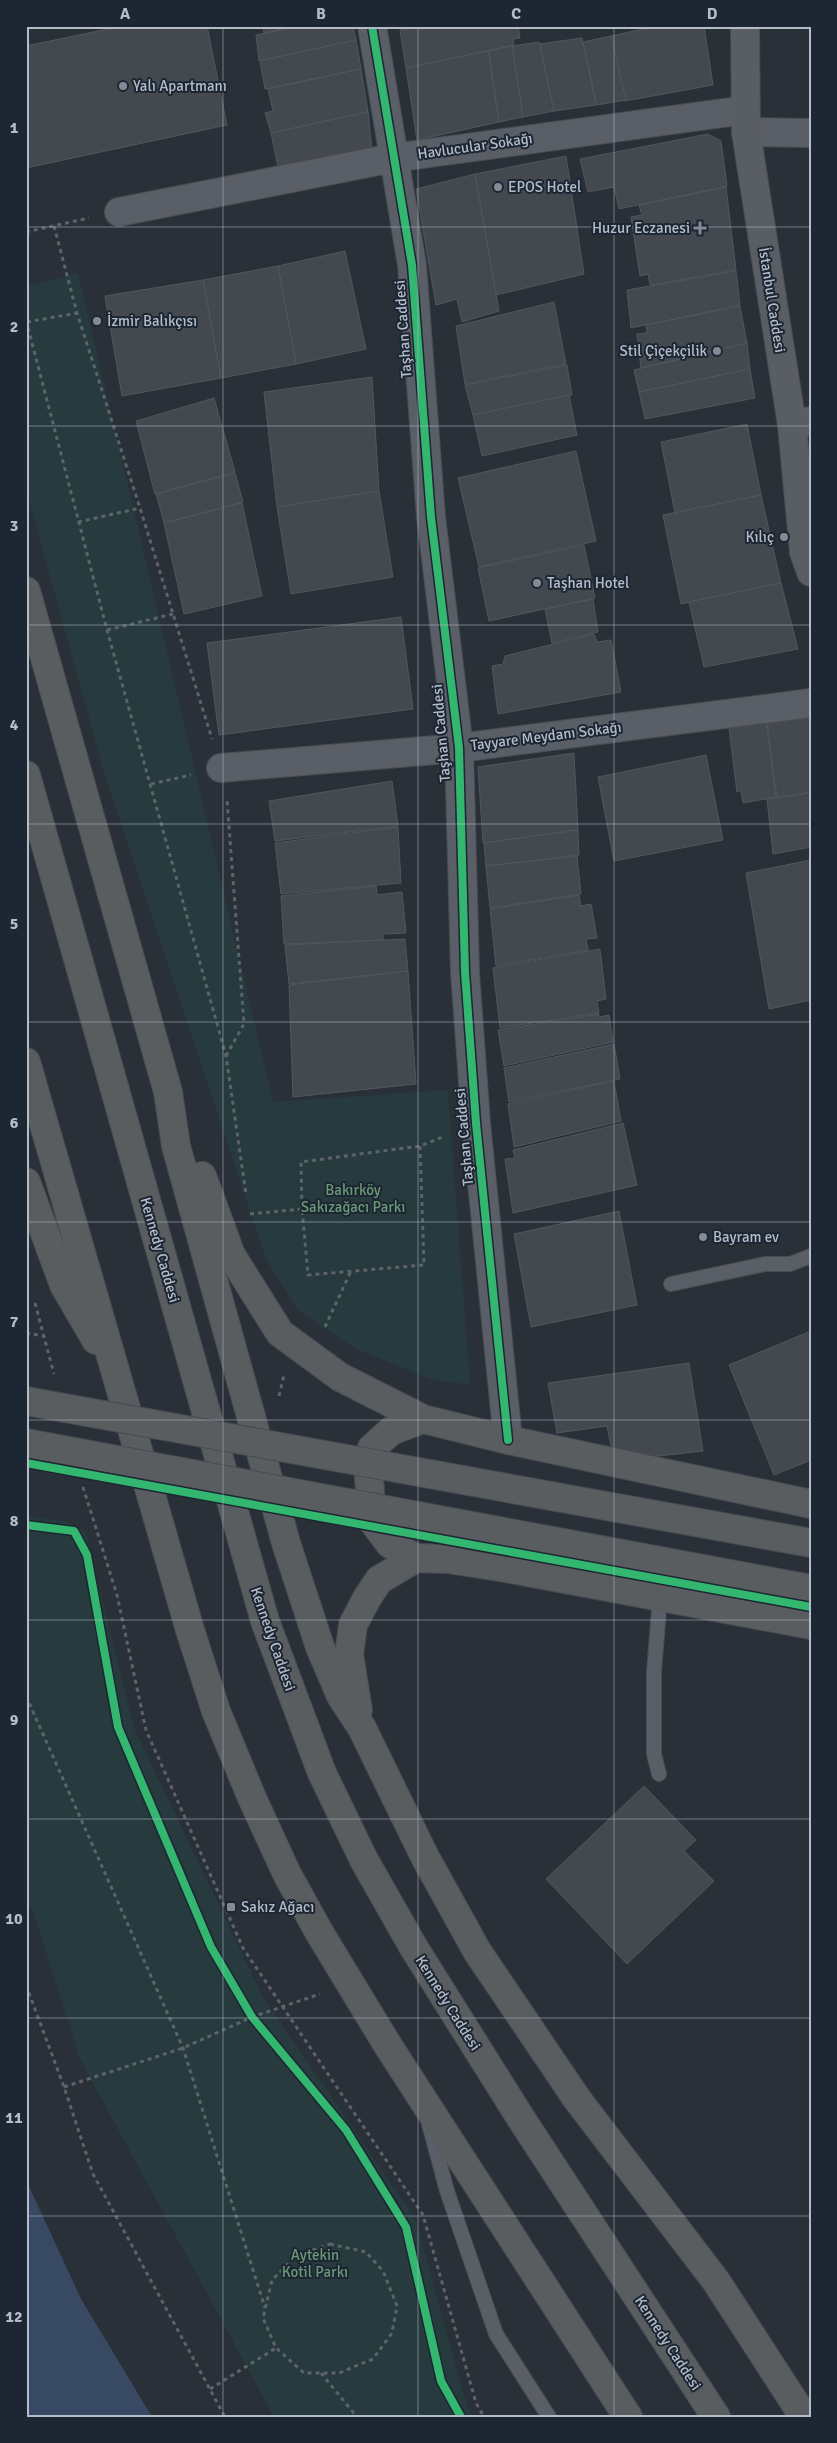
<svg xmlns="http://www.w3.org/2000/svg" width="837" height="2443" font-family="Signika,sans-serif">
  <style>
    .green { fill: #273a3e }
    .water { fill: #384963 }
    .building { fill: #444950; stroke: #52575f }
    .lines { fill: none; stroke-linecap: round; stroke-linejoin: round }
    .lane-casing { stroke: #484c53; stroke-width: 16 }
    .street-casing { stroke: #484c53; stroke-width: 30 }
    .secondary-casing { stroke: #484c53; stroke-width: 30 }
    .highway-casing { stroke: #474c53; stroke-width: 30 }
    .path { stroke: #5d636a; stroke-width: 3; stroke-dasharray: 4 4; stroke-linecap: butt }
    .lane { stroke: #5a5e66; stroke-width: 14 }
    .street { stroke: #5a5e66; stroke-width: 28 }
    .secondary { stroke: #595d64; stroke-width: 28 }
    .highway { stroke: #5a5d60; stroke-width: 28 }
    .highway-bridge-casing { stroke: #474c53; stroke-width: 30; stroke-linecap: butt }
    .highway-bridge { stroke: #5a5d60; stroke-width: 28 }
    .cycleway-casing { stroke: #1d2633; stroke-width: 11 }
    .cycleway { stroke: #33b770; stroke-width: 8 }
    .grid { fill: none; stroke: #b4bcc9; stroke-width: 1; stroke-opacity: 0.55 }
    .poi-dot { fill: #848b96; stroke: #1d2633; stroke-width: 2 }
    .labels { text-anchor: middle; stroke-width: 4; stroke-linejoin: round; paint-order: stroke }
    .poi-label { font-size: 15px; fill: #b4bcc9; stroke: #1d2633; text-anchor: start }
    .street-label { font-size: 15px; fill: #b4bcc9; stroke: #1d2633 }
    .park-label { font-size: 15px; fill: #6b9a76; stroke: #1d2633 }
    .neatline { fill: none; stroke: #b4bcc9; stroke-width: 2 }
    .grid-label { font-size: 16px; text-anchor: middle; font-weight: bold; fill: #b4bcc9 }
  </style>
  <rect width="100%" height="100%" fill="#2a3038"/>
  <g class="green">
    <path d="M78 273 273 1102 448 1090 470 1385 430 1379 356 1349 297 1310 265 1257 102 765 26 489V287Z"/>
    <path d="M26 1517 65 1521 86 1532 134 1728 263 1997 415 2218 467 2406 473 2417H274L80 2059 32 1908 26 1905Z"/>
  </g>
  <path class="water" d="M26 2180 81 2299 152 2417H26Z"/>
  <g class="building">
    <path d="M122 26H207L227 125 26 168V46Z"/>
    <path d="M256 26H299L264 33 263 27 257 29Z"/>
    <path d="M301 26H353L356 40 259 61 256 35Z"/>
    <path d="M424 26H518L520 38 513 39 514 45 406 68 400 30Z"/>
    <path d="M657 26H704L713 85 625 101 611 36Z"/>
    <path d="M611 36 626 100 597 105 583 42Z"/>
    <path d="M582 38 596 105 554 111 540 44Z"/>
    <path d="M356 40 361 69 265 89 260 61Z"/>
    <path d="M539 42 554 111 523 117 512 46Z"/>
    <path d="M512 46 523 117 499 122 489 51Z"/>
    <path d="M488 51 499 122 417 140 406 68Z"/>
    <path d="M361 69 368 112 271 133 265 113 273 111 268 89Z"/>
    <path d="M368 112 372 150 279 172 271 133Z"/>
    <path d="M708 134 721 141 727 186 619 209 614 187 588 192 580 159Z"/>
    <path d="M566 156 584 274 496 295 475 174Z"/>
    <path d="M475 174 499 311 462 322 457 299 436 305 416 189Z"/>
    <path d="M726 187 736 270 650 285 648 274 640 276 631 217 642 215 639 205Z"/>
    <path d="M345 251 366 349 296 364 278 266Z"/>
    <path d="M278 266 296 364 221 378 203 280Z"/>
    <path d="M736 271 740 305 631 328 627 290Z"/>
    <path d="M203 280 221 378 122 396 105 296Z"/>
    <path d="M554 302 566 364 465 384 456 326Z"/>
    <path d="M740 306 747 343 641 368 637 334 647 333 646 325Z"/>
    <path d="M747 343 750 369 639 392 634 370Z"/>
    <path d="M567 365 572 395 473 415 465 385Z"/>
    <path d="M750 369 755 398 645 419 639 392Z"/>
    <path d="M372 377 379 491 277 507 264 392Z"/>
    <path d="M569 395 577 435 482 456 473 415Z"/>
    <path d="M214 398 235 472 155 494 136 421Z"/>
    <path d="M747 424 761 495 675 513 661 442Z"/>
    <path d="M576 451 596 541 479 567 458 478Z"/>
    <path d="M235 473 243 502 164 523 156 494Z"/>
    <path d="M379 491 393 577 291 594 277 507Z"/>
    <path d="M761 495 781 583 681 604 663 515Z"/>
    <path d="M242 503 262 596 184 614 164 523Z"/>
    <path d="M584 545 595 598 489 621 478 568Z"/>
    <path d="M781 583 798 649 704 667 689 602Z"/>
    <path d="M593 599 598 632 552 643 545 609Z"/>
    <path d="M401 617 413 709 219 735 207 643Z"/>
    <path d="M594 634 597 642 611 640 621 692 498 714 492 666 503 664 505 656Z"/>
    <path d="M811 718V792L777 797 767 723Z"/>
    <path d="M766 723 776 797 743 803 741 790 737 792 729 728Z"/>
    <path d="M574 753 578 830 483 843 478 767Z"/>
    <path d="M706 755 723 840 614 861 598 777Z"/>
    <path d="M392 781 398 826 275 841 269 801Z"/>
    <path d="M811 793V847L773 854 767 799Z"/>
    <path d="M398 827 401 883 281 894 275 843Z"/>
    <path d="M578 830 579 855 486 866 484 843Z"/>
    <path d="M577 856 581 894 490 908 486 866Z"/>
    <path d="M811 860V1000L769 1009 746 873Z"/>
    <path d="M376 886 377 895 402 892 406 933 383 934V940L284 944 281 896Z"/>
    <path d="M579 895 581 906 591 904 597 938 586 939 588 950 496 966 490 909Z"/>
    <path d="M405 939 408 971 289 984 285 945Z"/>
    <path d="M600 949 606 999 597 1001 599 1013 500 1028 493 968Z"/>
    <path d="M408 971 416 1084 293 1097 289 985Z"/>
    <path d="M599 1014V1017L609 1015 613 1042 504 1066 498 1030Z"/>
    <path d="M614 1044 620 1079 509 1102 504 1068Z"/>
    <path d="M614 1081 621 1121 514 1147 508 1104Z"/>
    <path d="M623 1123 637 1185 513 1213 505 1159 515 1158 513 1150Z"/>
    <path d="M619 1211 637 1305 531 1327 514 1234Z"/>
    <path d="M811 1331V1460L774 1475 729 1365Z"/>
    <path d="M689 1363 703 1451 614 1461 607 1426 557 1433 548 1383Z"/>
    <path d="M644 1786 696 1840 684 1851 714 1881 627 1964 546 1879Z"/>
  </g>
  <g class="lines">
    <g class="lane-casing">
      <g id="lane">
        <path d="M671 1284 765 1264H790L811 1256"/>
        <path d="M659 1774 654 1754V1672L660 1597"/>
        <path d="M429 2124 447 2191 496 2334 549 2417"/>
      </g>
    </g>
    <g class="street-casing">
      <g id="street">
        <path d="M372 26 412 265 431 517 459 748 465 972 476 1123 508 1440"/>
        <path d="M746 132 811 133"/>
        <path d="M119 212 393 158 745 110"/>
        <path d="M792 425 811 421"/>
        <path d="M221 768 459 748 811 703"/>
      </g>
    </g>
    <g class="secondary-casing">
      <path id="secondary" d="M745 26 746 132 792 425 804 552 811 572"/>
    </g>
    <g class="highway-casing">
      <g id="highway">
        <path d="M26 591 168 1092 176 1146 286 1543 320 1647 341 1696 362 1728 425 1857 477 1951 577 2099 716 2281 804 2417"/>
        <path d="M26 775 265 1621 322 1773 364 1860 414 1948 522 2120 716 2417"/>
        <path d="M26 1062 190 1630 216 1711 252 1798 287 1874 319 1932 387 2044 628 2417"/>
        <path d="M202 1176 231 1255 280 1333 340 1377 423 1419 508 1440 811 1504"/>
        <path d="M26 1182 64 1285 96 1340"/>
        <path d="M423 1419 391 1431 372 1448 369 1478 372 1520 390 1544 416 1558 448 1559 506 1568 811 1625"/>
        <path d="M358 1710 349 1655 353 1625 367 1598 379 1580 416 1558"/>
      </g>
    </g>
    <g class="path">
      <path d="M54 226 77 313 140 508 212 739"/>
      <path d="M26 232 89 218"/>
      <path d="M26 320 107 630 226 1056 246 1194"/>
      <path d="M27 322 77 313"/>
      <path d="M78 522 140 508"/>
      <path d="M107 630 173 614"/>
      <path d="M151 784 191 775"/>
      <path d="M226 1056 244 1024 227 800"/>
      <path d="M420 1146 424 1265 308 1275 302 1209 301 1162 420 1146 445 1136"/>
      <path d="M250 1214 302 1209"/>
      <path d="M35 1303 54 1374"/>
      <path d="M325 1327 351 1271"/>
      <path d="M26 1333 44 1336"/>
      <path d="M279 1396 284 1375"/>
      <path d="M83 1487 117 1595 146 1730 243 1948 423 2215 476 2403 484 2417"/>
      <path d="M26 1696 183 2048 265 2308"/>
      <path d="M26 1985 64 2087 93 2174 225 2417"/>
      <path d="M64 2087 183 2048 252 2017 320 1994"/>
      <path d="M330 2244 366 2252 383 2271 397 2306 392 2333 373 2359 339 2373H304L276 2348 263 2318 272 2280 296 2256Z"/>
      <path d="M321 2373 357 2417"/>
      <path d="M210 2389 276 2348"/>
    </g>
    <use href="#lane" class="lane"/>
    <use href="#street" class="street"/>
    <use href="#secondary" class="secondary"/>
    <use href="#highway" class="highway"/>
    <g class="highway-bridge-casing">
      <g id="highway-bridge">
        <path d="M26 1401 811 1543"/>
        <path d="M26 1443 811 1589"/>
      </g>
    </g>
    <use href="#highway-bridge" class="highway-bridge"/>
    <g class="cycleway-casing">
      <g id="cycleway">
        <path d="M372 26 412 265 431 517 459 748 465 972 476 1123 508 1440"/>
        <path d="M26 1463 811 1607"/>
        <path d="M26 1525 74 1531 87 1555 118 1727 211 1947 252 2017 346 2130 406 2227 441 2381 461 2417"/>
      </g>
    </g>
    <use href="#cycleway" class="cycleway"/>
  </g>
  <path class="grid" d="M223 26V2417M418 26V2417M614 26V2417M26 227H811M26 426H811M26 625H811M26 824H811M26 1022H811M26 1222H811M26 1420H811M26 1620H811M26 1819H811M26 2018H811M26 2216H811"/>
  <g class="poi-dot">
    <circle cx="123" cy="86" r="5"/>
    <circle cx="498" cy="187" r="5"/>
    <path d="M697.5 220.5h5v5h5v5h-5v5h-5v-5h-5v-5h5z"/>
    <circle cx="97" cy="321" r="5"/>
    <circle cx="717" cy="351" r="5"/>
    <circle cx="784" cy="537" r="5"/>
    <circle cx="537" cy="583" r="5"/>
    <circle cx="703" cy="1237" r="5"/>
    <rect x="226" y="1902" width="10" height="10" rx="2.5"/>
  </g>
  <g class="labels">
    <g class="poi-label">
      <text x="133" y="91">Yalı Apartmanı</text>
      <text x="508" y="192">EPOS Hotel</text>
      <text x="690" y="233" text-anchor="end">Huzur Eczanesi</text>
      <text x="107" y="326">İzmir Balıkçısı</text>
      <text x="707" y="356" text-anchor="end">Stil Çiçekçilik</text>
      <text x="774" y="542" text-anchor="end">Kılıç</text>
      <text x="547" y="588">Taşhan Hotel</text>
      <text x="713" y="1242">Bayram ev</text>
      <text x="241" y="1912">Sakız Ağacı</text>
    </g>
    <g class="street-label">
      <text transform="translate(475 146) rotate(-8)" y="5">Havlucular Sokağı</text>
      <text transform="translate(772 300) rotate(81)" y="5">İstanbul Caddesi</text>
      <text transform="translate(403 329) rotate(-94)" y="5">Taşhan Caddesi</text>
      <text transform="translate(441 733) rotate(-95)" y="5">Taşhan Caddesi</text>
      <text transform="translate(546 736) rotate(-7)" y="5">Tayyare Meydanı Sokağı</text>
      <text transform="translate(464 1137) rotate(-95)" y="5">Taşhan Caddesi</text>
      <text transform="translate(160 1250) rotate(74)" y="5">Kennedy Caddesi</text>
      <text transform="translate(273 1639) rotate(71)" y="5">Kennedy Caddesi</text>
      <text transform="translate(448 2003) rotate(58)" y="5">Kennedy Caddesi</text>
      <text transform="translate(668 2343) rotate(57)" y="5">Kennedy Caddesi</text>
    </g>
    <g class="park-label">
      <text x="353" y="1195">Bakırköy<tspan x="353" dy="17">Sakızağacı Parkı</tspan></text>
      <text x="315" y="2260">Aytekin<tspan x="315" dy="17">Kotil Parkı</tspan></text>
    </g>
  </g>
  <rect width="837" height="2443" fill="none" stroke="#1d2633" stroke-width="55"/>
  <rect x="28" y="28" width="782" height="2388" class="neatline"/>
  <g class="grid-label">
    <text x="125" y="19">A</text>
    <text x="321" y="19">B</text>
    <text x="516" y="19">C</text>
    <text x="712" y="19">D</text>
    <text x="14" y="133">1</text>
    <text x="14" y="332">2</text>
    <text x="14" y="531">3</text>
    <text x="14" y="730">4</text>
    <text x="14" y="929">5</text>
    <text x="14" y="1128">6</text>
    <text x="14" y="1327">7</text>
    <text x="14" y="1526">8</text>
    <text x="14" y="1725">9</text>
    <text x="14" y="1924">10</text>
    <text x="14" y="2123">11</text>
    <text x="14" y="2322">12</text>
  </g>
</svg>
